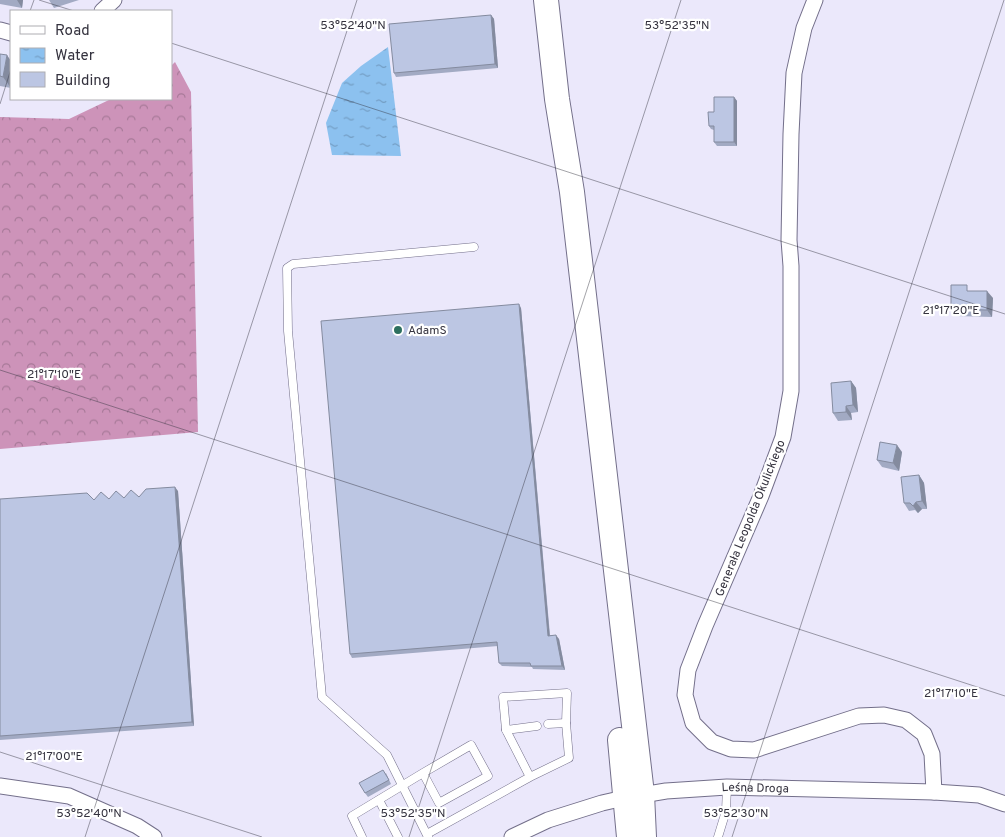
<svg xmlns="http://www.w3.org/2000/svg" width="1005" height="837" font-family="Overpass,sans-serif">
<defs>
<pattern id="forest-crowns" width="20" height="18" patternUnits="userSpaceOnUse" patternTransform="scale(1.25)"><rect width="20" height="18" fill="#cd93b9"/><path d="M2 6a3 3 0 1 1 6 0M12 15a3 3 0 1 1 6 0" fill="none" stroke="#a77998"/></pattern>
<pattern id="water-ripples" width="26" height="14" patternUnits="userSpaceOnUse" patternTransform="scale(1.25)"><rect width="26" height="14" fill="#8cc1ef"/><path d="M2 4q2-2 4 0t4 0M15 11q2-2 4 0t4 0" fill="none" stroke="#739dc3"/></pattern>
</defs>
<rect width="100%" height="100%" fill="#ebe8fb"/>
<polygon fill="url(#forest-crowns)" points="175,62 191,92 198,432 0,449 0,117 69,119 111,99 171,99 171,66"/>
<polygon fill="url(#water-ripples)" points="388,47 401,156 332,155 326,123 342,83 361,66"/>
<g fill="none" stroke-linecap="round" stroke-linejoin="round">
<g stroke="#736f8a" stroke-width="9">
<g id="lane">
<polyline points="548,724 566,723"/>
<polyline points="506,730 537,726"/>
<polyline points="379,800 398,837"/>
<polyline points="427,834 530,777 569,758 566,723 567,693 503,697 506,730 530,777"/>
<polyline points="362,837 352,816 423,773 471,745 488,776 439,803 423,773"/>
<polyline points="428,837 387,755 322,697 288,331 287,268 293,264 474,247"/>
<polyline points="718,837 726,811 727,787"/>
</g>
</g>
<g stroke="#736f8a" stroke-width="17">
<g id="street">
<polyline points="815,0 804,28 794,73 791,134 789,240 791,266 791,391 783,437 761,496 705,626 688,670 685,695 693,723 712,742 731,749 754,750 859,716 884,715 906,720 924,734 932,754 934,792"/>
<polyline points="102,11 114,0"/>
<polyline points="0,30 11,33"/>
<polyline points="0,786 69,796 137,826 154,837"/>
<path id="s1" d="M512,837L548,820L602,803L624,798L666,791L727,787L934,792L979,795L1005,804"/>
</g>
</g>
<g stroke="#736f8a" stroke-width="26">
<g id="primary">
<polyline points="546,0 557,99 572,192 642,794 644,837"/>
<polyline points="620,740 629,837"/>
</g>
</g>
<use href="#lane" stroke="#fff" stroke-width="8"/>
<use href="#street" stroke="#fff" stroke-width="15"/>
<use href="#primary" stroke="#fff" stroke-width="24"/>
</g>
<g fill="#a2aac3">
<polygon points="0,0 23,0 22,8 0,4"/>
<polygon points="49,0 79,0 54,8"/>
<polygon points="491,15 494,19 498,68 396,77 394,73"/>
<polygon points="0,54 11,88 0,86"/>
<polygon points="734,97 737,101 737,146 717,146 714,142 714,130 711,129 709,126 714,112"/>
<polygon points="971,291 993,298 992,317 956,316 951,309"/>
<polygon points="521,308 550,635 559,639 565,670 533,669 532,667 502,666 499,663 498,646 352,658 350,654"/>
<polygon points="851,381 856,388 858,412 851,413 852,420 838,421 833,413"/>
<polygon points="902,452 899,471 882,467 877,460"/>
<polygon points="919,475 924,483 927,509 922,509 918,513 915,510 909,511 904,503"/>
<polygon points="178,491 194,726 0,740 0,499 94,500 139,497"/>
<polygon points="386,773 391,784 368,797 365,793"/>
</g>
<g fill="#848b9f">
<polygon points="17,0 23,0 22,8"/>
<polygon points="491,15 494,19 498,68 495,64"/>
<polygon points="7,55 11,61 11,88 3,77"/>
<polygon points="734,97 737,101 737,146 734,142"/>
<polygon points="987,291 993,298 992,317 987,310"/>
<polygon points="519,304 521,308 550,639 548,636"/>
<polygon points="851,381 856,388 858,412 853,405"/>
<polygon points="846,406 851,413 852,420 846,412"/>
<polygon points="897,445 902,452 899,471 893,463"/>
<polygon points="919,475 924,483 927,509 922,501"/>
<polygon points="175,487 178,491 194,726 192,722"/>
<polygon points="916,502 922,509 918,513 913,506"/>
<polygon points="556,635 559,639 565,670 562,666"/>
</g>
<g fill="#bcc6e3" stroke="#848b9f">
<polygon points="491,15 495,64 394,73 389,24"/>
<polygon points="0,54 7,55 3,77 0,76"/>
<polygon points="714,97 734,97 734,142 714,142 714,126 709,126 708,112 714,112"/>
<polygon points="951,285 967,285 967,291 987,291 987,310 951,309"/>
<polygon points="519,304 548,636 556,635 562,666 531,666 530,663 499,663 497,642 350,654 321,321"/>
<polygon points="851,381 853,405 846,406 846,412 833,413 831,383"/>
<polygon points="880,442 897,445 893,463 877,460"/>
<polygon points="919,475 922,501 916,502 913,506 910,503 904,503 901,477"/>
<polygon points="175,487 192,722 0,736 0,499 87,493 94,500 101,492 109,499 116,491 124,498 131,490 139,497 146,489"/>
<polygon points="383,770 389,780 365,793 359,783"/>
</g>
<path fill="none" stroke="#34323e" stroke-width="1" stroke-opacity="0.45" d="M39,0L74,11M30,11L34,0M171,43L1005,314M0,104L11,69M0,370L1005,696M0,752L262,837M85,837L357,0M409,837L681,0M732,837L1004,0"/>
<circle fill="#2d6f5f" stroke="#fff" stroke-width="2" cx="398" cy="330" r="5"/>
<g text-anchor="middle" stroke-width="4.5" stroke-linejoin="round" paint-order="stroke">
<g font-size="12" fill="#34323e" stroke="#fff" text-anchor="start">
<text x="408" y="334">AdamS</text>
</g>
<g font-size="12" fill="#34323e" stroke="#fff">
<text transform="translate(750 518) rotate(-68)" y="4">Generała Leopolda Okulickiego</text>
<text dy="4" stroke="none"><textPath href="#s1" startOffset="251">Leśna Droga</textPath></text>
</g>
</g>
<g font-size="12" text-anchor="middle" fill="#34323e" stroke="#fff" stroke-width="4.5" stroke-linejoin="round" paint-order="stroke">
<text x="353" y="29">53°52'40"N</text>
<text x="677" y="29">53°52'35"N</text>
<text x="951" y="314">21°17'20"E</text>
<text x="54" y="378">21°17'10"E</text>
<text x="951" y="697">21°17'10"E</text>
<text x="54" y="760">21°17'00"E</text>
<text x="89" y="817">53°52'40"N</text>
<text x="413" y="817">53°52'35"N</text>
<text x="736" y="817">53°52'30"N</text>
</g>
<rect x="10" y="10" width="162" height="90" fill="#ffffff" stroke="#aeadb2"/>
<rect x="20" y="26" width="25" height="8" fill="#ffffff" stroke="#aeadb2"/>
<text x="55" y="35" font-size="15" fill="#34323e">Road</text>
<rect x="20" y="48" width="25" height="15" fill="url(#water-ripples)" stroke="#aeadb2"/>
<text x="55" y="60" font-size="15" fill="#34323e">Water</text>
<rect x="20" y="72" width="25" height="15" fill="#bcc6e3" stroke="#aeadb2"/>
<text x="55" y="85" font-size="15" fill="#34323e">Building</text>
</svg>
